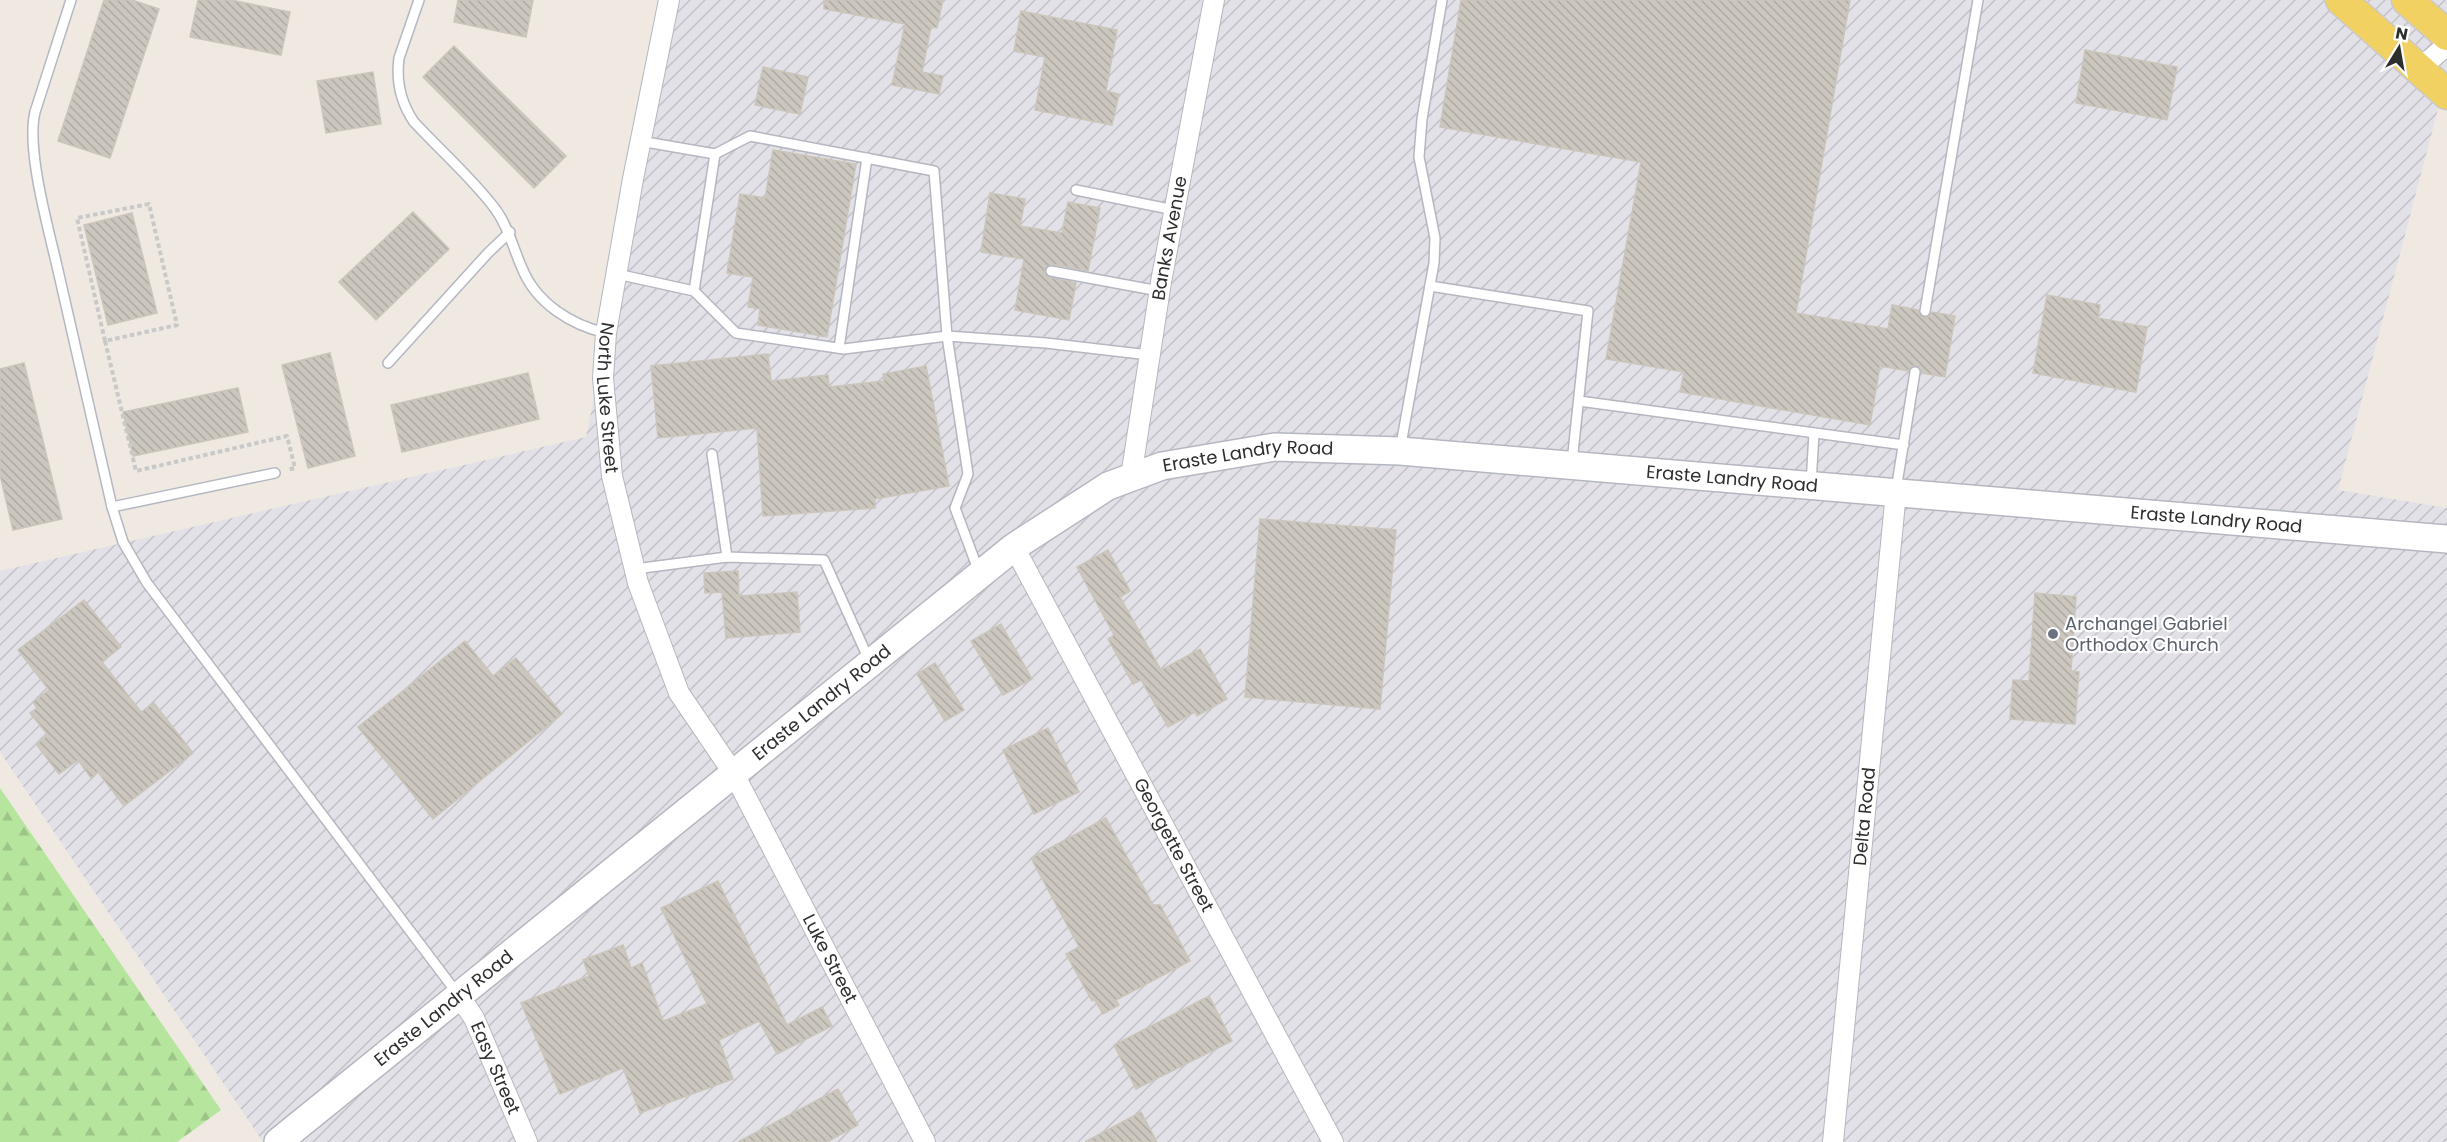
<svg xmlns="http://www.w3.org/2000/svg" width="2447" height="1142" font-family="Poppins,sans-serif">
<defs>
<pattern id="industrial-furrows" width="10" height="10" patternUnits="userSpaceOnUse" patternTransform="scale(1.5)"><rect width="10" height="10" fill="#e3e1e8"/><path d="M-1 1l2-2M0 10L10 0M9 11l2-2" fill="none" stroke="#c3c1c7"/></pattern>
<pattern id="forest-firs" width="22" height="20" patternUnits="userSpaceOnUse" patternTransform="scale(1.5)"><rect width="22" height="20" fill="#b6e59e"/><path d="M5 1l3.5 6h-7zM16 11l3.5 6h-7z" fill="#9dc588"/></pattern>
<pattern id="building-back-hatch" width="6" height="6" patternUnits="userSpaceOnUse" patternTransform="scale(1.5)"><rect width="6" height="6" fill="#cbc7bf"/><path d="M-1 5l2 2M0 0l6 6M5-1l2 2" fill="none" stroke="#afaba4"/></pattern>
</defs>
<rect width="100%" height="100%" fill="#efe9e1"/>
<polygon fill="url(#industrial-furrows)" points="674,0 2447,0 2447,75 2338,490 2447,508 2447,1142 263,1142 0,752 0,571 586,437"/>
<polygon fill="url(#forest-firs)" points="0,788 221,1110 177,1142 0,1142"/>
<g fill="url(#building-back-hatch)" stroke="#cbc5ba" stroke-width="1.5">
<polygon points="104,0 132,0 159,9 110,158 58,141"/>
<polygon points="198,0 231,0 290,12 281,55 190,37"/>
<polygon points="458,0 533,0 526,37 454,22"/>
<polygon points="824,0 943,0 937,28 931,27 922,72 943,76 939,94 892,85 905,24 824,9"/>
<polygon points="1461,0 1850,0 1796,313 1888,329 1892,305 1918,310 1919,314 1923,317 1928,317 1932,312 1955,316 1945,377 1922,373 1921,369 1917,366 1912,366 1908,371 1880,366 1870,425 1680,392 1684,372 1606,359 1641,162 1440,127"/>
<polygon points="1021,11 1117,30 1106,91 1119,94 1112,125 1035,110 1045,57 1014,51"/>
<polygon points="454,46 566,156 534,188 423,77"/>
<polygon points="2085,50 2177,67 2167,120 2076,103"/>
<polygon points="763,67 808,77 800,114 755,105"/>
<polygon points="373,72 381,124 326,133 317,81"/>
<polygon points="773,150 856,164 827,337 758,325 760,309 748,307 753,277 727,273 740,194 765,198"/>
<polygon points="990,193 1025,199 1020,226 1062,233 1068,202 1100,208 1088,271 1052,264 1045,269 1045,274 1049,277 1076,283 1069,320 1015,310 1024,259 981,252"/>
<polygon points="413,212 449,249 376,320 339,282"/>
<polygon points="132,213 157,313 108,325 84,225"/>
<polygon points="2047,295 2100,305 2098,318 2147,327 2136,392 2033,373"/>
<polygon points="330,353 355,456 308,468 282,365"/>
<polygon points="768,354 771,381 828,375 829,387 884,381 883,374 926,366 949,486 875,499 875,508 763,516 757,428 658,438 651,366"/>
<polygon points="24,363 62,519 13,530 0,475 0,369"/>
<polygon points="528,373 539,419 402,452 391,405"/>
<polygon points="238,388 248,432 133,456 123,412"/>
<polygon points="1260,519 1396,530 1380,709 1245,697"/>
<polygon points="1108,550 1130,591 1120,597 1161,670 1200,649 1227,699 1197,716 1195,712 1168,727 1141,680 1133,684 1108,639 1114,635 1077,567"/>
<polygon points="738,571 739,596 797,592 800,632 726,638 722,592 705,593 704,573"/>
<polygon points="2035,593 2076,597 2071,671 2079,672 2075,724 2010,719 2013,680 2029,681"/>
<polygon points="84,600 121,647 102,662 141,712 154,703 193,753 124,806 98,772 91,778 78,760 59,774 36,744 48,735 30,713 37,708 33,702 49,690 18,650"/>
<polygon points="1001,624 1032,679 1003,695 971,641"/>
<polygon points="465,641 493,676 516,658 562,714 433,819 358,727"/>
<polygon points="935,663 964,710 945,721 917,674"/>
<polygon points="1048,728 1079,792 1034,814 1003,750"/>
<polygon points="1106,818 1153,905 1160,905 1190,961 1116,1000 1119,1005 1103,1014 1094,999 1092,1001 1066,954 1079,947 1031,858"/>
<polygon points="718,881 787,1025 822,1007 832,1026 777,1054 759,1021 719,1040 733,1079 640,1113 623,1068 560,1094 521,1003 589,976 583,960 623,945 631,968 642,963 663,1021 707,1004 661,908"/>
<polygon points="1209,996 1232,1041 1136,1089 1114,1045"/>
<polygon points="838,1089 858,1125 827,1142 738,1142"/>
<polygon points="1141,1112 1157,1142 1085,1142"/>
</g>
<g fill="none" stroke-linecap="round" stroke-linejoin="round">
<g stroke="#b4b7c1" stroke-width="12">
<g id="lane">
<path d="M71,0L35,112C26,149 48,227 57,266C75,346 94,426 112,507L123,542L147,583L457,993"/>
<path d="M419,0L399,58C396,81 401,103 414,122C439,149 475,181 496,210C509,228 513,248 522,268C536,303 571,325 606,333"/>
<polyline points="640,141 715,154 750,136 934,171 947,336 844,349 736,333 694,291"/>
<polyline points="1076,190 1174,210"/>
<polyline points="1051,271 1159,291"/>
<polyline points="617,274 694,291 715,154"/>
<polyline points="1430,286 1588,311 1572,462"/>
<polyline points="1925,311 1978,0"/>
<polyline points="839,348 867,158"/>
<polyline points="388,363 488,253 510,232"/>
<polyline points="1579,401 1904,445"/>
<polyline points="1400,450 1434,263 1435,238 1419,157 1422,119 1442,0"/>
<polyline points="712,454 727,557"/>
<polyline points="1811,484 1814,433"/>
<polyline points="1896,490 1915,372"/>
<polyline points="112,507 275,473"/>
<polyline points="635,569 727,557 824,560 869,660"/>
<polyline points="979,572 955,508 968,474 947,336 1046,343 1149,355"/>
</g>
</g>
<g stroke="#b4b7c1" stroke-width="22">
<g id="street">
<path id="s1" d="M669,0L633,179L606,333L603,378L612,476L638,583L679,693L734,774L925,1142"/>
<polyline points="2419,69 2447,45"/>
<path id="s2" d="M1131,477L1161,282L1214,0"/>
<path id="s3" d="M1014,547L1333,1142"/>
<path id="s4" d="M459,996L474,1018L527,1142"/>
<path id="s5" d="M1833,1142L1896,492"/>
</g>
</g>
<g stroke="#b4b7c1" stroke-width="30">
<g id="secondary">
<path id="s6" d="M278,1142L1014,547L1108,486L1162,466L1275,447L1400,451L2447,539"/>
</g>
</g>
<g stroke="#c9c9c9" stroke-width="33">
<g id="primary">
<polyline points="2341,0 2447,94"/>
<polyline points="2407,0 2447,35"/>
</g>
</g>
<polyline stroke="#c9c9c9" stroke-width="4" stroke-dasharray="4.5 3" stroke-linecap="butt" points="105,341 77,218 149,204 177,325 105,341 136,471 287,436 295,468 287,470"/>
<use href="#lane" stroke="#fff" stroke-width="9"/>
<use href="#street" stroke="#fff" stroke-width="20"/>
<use href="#secondary" stroke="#fff" stroke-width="27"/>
<use href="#primary" stroke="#f2d163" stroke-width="30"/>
</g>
<circle fill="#6b7280" stroke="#fff" stroke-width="2" cx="2053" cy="634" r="6"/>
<g text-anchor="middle" stroke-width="4.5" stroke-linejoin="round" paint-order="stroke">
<g font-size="18" fill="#2e2e2e" stroke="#fff">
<text dy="6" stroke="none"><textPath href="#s2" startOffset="242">Banks Avenue</textPath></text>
<text dy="6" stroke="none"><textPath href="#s1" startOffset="404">North Luke Street</textPath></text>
<text dy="6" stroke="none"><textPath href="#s6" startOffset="1203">Eraste Landry Road</textPath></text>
<text dy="6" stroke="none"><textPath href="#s6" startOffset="1689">Eraste Landry Road</textPath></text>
<text dy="6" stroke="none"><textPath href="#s6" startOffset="2175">Eraste Landry Road</textPath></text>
<text dy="6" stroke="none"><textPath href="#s6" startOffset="699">Eraste Landry Road</textPath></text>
<text dy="6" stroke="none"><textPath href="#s5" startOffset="327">Delta Road</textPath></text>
<text dy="6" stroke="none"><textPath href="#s3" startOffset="338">Georgette Street</textPath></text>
<text dy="6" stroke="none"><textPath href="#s1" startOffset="1016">Luke Street</textPath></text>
<text dy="6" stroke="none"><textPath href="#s6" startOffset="213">Eraste Landry Road</textPath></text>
<text dy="6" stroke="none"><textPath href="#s4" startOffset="81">Easy Street</textPath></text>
</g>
<g font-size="18" fill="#5b616d" stroke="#fff" text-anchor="start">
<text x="2065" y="630">Archangel Gabriel<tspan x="2065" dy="21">Orthodox Church</tspan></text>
</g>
</g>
<g transform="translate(2399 48) rotate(11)" stroke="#ffffff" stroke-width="4.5" paint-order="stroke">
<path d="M0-4.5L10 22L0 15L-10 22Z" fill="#2e2e2e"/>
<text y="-9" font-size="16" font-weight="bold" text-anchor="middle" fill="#2e2e2e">N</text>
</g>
</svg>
